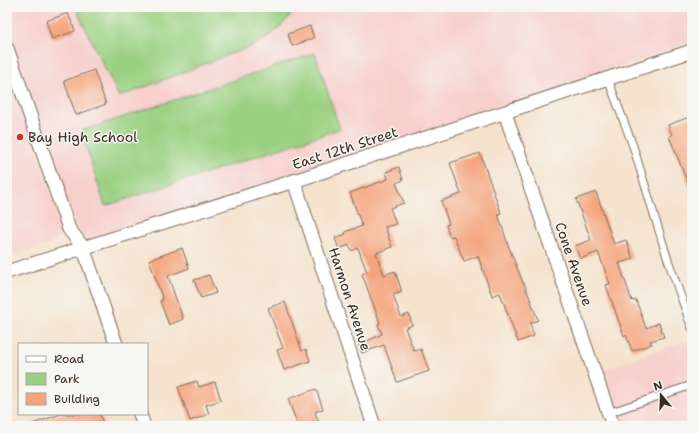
<svg xmlns="http://www.w3.org/2000/svg" width="699" height="433" font-family="'Shantell Sans',sans-serif">
<rect width="100%" height="100%" fill="#f6f6f2"/>
<filter id="ink" filterUnits="userSpaceOnUse"><feTurbulence type="fractalNoise" baseFrequency=".025" numOctaves="2"/><feDisplacementMap in="SourceGraphic" scale="8" xChannelSelector="R" yChannelSelector="G"/><feConvolveMatrix kernelMatrix="1 2 1 2 8 2 1 2 1" color-interpolation-filters="sRGB"/></filter>
<filter id="wash" filterUnits="userSpaceOnUse"><feTurbulence type="fractalNoise" baseFrequency=".012" numOctaves="4" result="noise"/><feDisplacementMap in="SourceGraphic" scale="16" xChannelSelector="R" yChannelSelector="G"/><feGaussianBlur stdDeviation="0.9" result="paint"/><feColorMatrix in="noise" values="0 0 0 0 0 0 0 0 0 0 0 0 0 0 0 0 0 1.4 0 .05"/><feComposite in="paint" operator="in"/></filter>
<g filter="url(#wash)">
<rect width="100%" height="100%" fill="#f5e2cc"/>
<g fill="#f7d0cd">
<polygon points="7,7 692,7 692,42 453,125 90,238 83,236 79,232 71,216 7,33"/>
<polygon points="7,62 60,220 61,226 59,236 54,242 7,258"/>
<polygon points="692,339 692,426 623,426 603,370"/>
</g>
<g fill="#9bd183" stroke="#6b7e50">
<path d="M75,7H295C285,26 271,36 252,46L119,97Z"/>
<polygon points="315,53 340,129 105,206 81,131"/>
</g>
<g id="blocks">
<g fill="#f5a47d">
<polygon points="68,13 75,31 52,39 46,21"/>
<polygon points="310,26 314,38 292,46 288,34"/>
<polygon points="94,70 106,104 76,115 64,81"/>
<polygon points="692,116 692,190 691,191 669,136 672,135 668,125"/>
<polygon points="480,153 501,213 498,214 508,245 523,283 524,283 538,320 530,323 534,336 518,342 500,293 492,296 478,256 464,261 454,236 450,237 446,225 449,224 441,201 461,194 450,163"/>
<polygon points="399,167 403,180 396,183 404,203 390,208 396,224 385,227 392,247 376,253 384,275 395,271 402,292 393,295 401,317 409,314 412,325 405,328 414,351 421,349 429,371 397,382 384,345 362,353 359,345 382,334 378,324 380,323 362,274 367,272 358,248 352,251 349,245 339,249 335,238 346,234 345,232 362,226 350,193 388,179 386,172"/>
<polygon points="596,192 614,244 626,240 633,259 619,263 632,301 636,300 646,328 659,323 664,337 650,341 652,344 632,351 626,335 624,336 606,285 610,284 598,252 580,259 575,246 591,240 576,199"/>
<polygon points="182,248 189,268 168,276 183,319 169,325 160,301 163,300 149,260"/>
<polygon points="209,275 216,293 201,298 194,280"/>
<polygon points="285,302 302,351 306,349 310,361 284,370 277,350 283,348 268,308"/>
<polygon points="197,381 199,387 215,382 221,400 206,405 209,414 190,421 178,387"/>
<polygon points="316,389 323,409 315,412 320,426 298,426 288,399"/>
<polygon points="61,414 100,414 104,426 32,426 32,424"/>
</g>
</g>
</g>
<g filter="url(#ink)">
<use href="#blocks" fill-opacity="0" stroke="#7c6a5b" stroke-width="1"/>
<g fill="none" stroke-linecap="round" stroke-linejoin="round">
<g stroke="#7c6a5b" stroke-width="9">
<g id="lane">
<polyline points="608,79 633,146 668,260 692,328"/>
<polyline points="608,413 692,385"/>
</g>
</g>
<g stroke="#7c6a5b" stroke-width="15">
<g id="street">
<polyline points="7,48 69,229 83,247 116,344"/>
<polyline points="505,113 613,426"/>
<polyline points="294,181 374,426"/>
<polyline points="7,272 294,181 692,51"/>
<polyline points="140,414 144,426"/>
</g>
</g>
<use href="#lane" stroke="#fff" stroke-width="7"/>
<use href="#street" stroke="#fff" stroke-width="13"/>
</g>
</g>
<circle fill="#c8321e" stroke="#f6f6f2" stroke-width="1.5" cx="20" cy="137" r="4"/>
<g text-anchor="middle" stroke-width="3" stroke-linejoin="round" paint-order="stroke">
<g font-size="14" fill="#3b2a1e" stroke="#f6f6f2" text-anchor="start">
<text x="28" y="142">Bay High School</text>
</g>
<g font-size="14" fill="#3b2a1e" stroke="#f6f6f2">
<text transform="translate(345 148) rotate(-18)" y="5">East 12th Street</text>
<text transform="translate(574 264) rotate(71)" y="5">Cone Avenue</text>
<text transform="translate(350 299) rotate(72)" y="5">Harmon Avenue</text>
</g>
</g>
<rect width="699" height="433" fill="none" stroke="#f6f6f2" stroke-width="24"/>
<rect x="18" y="343" width="130" height="72" fill="#f6f6f2" stroke="#aba49d"/>
<rect x="26" y="356" width="20" height="6" fill="#ffffff" stroke="#aba49d"/>
<text x="54" y="363" font-size="12" fill="#3b2a1e">Road</text>
<rect x="26" y="373" width="20" height="12" fill="#9bd183" stroke="#aba49d"/>
<text x="54" y="383" font-size="12" fill="#3b2a1e">Park</text>
<rect x="26" y="393" width="20" height="12" fill="#f5a47d" stroke="#aba49d"/>
<text x="54" y="403" font-size="12" fill="#3b2a1e">Building</text>
<g transform="translate(661 395) rotate(341)" stroke="#f6f6f2" stroke-width="3" paint-order="stroke">
<path d="M0-3L7 15L0 10L-7 15Z" fill="#3b2a1e"/>
<text y="-6" font-size="11" font-weight="bold" text-anchor="middle" fill="#3b2a1e">N</text>
</g>
</svg>
